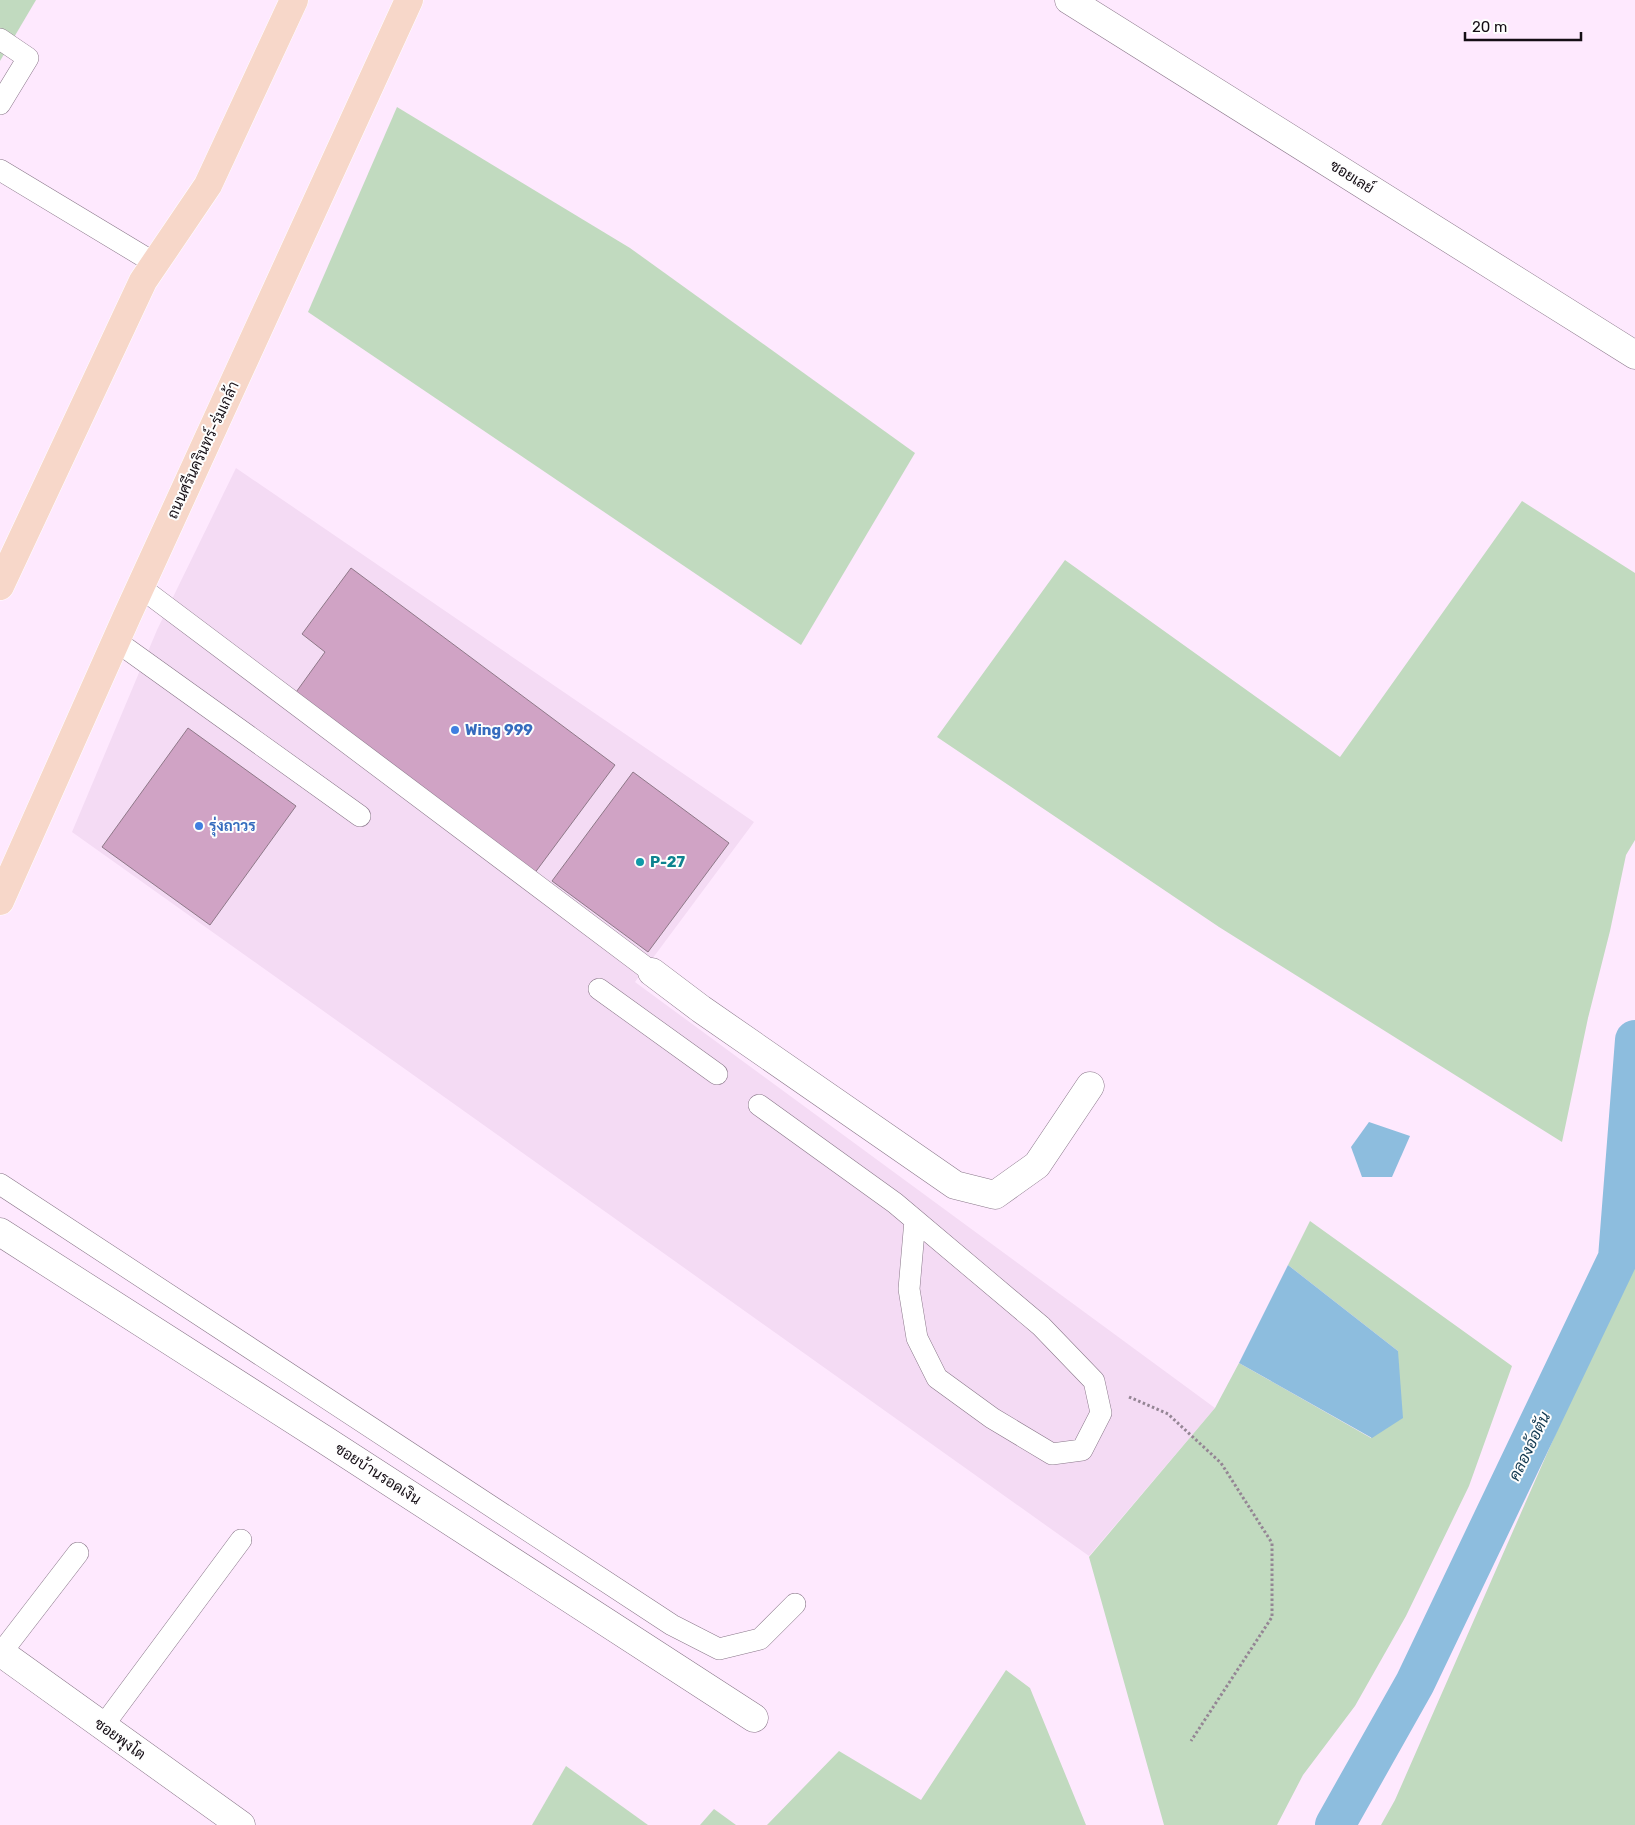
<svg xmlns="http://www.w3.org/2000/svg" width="1635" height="1825" font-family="Rubik,Sarabun,sans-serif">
<rect width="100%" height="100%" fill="#fee9fe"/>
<polygon fill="#f4dbf4" points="236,468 754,822 635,982 1215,1408 1089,1556 72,832 157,630"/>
<g fill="#c1dabf">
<polygon points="0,0 36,0 0,61"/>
<polygon points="397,107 630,248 915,453 801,645 308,312"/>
<polygon points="1522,501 1635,573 1635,840 1626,855 1610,931 1588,1018 1562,1142 1219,927 937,737 1065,560 1340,757"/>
<polygon points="1310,1221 1512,1366 1469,1486 1406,1616 1355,1706 1303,1775 1277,1825 1164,1825 1089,1557 1215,1408 1239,1363 1371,1438 1398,1351 1288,1265"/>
<polygon points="1635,1253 1635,1825 1381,1825 1395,1800"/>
<polygon points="1006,1670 1030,1688 1086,1825 767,1825 839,1751 921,1800"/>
<polygon points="566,1766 648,1825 532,1825"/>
<polygon points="714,1809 736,1825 700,1825"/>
</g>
<g fill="#8dbdde">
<polygon points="1369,1122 1410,1136 1392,1177 1362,1177 1351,1147"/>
<polygon points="1288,1265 1398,1351 1403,1418 1372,1438 1239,1363"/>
</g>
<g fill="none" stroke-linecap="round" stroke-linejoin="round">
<polyline stroke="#8dbdde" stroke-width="40" points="1335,1825 1415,1683 1618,1258 1635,1040"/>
</g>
<g fill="#d0a3c5" stroke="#8e7888">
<polygon points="351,568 615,765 534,874 294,695 325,652 302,634"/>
<polygon points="188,728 296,806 210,925 102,847"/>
<polygon points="633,772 729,843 648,952 552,881"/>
</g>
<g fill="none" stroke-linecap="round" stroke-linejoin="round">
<g stroke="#897789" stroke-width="22">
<g id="service">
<polyline points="0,39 28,58 0,104"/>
<polyline points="0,170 156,264"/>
<polyline points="140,587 652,972"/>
<polyline points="116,641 360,816"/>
<polyline points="599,989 717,1074"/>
<polyline points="759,1105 895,1203 1041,1326 1094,1381 1101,1413 1082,1450 1052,1454 992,1418 937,1378 917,1338 909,1289 915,1220"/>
<polyline points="0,1184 672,1625 719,1649 760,1639 795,1604"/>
<polyline points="1,1653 78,1553"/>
<polyline points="103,1726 241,1540"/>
</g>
</g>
<g stroke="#897789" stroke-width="29">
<g id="minor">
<polyline points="1069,0 1635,355"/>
<polyline points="652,972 701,1009 955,1185 995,1195 1037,1165 1090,1086"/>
<polyline points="0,1232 325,1440 754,1718"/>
<polyline points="0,1652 241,1825"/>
</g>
</g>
<g stroke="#fff" stroke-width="29">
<g id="primary">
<polyline points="0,586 143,281 208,185 294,0"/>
<polyline points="0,901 127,616 409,0"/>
</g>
</g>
<polyline stroke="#948594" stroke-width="3" stroke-dasharray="2.5 2.5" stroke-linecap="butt" points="1129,1397 1168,1414 1221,1463 1272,1543 1272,1617 1191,1741"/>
<use href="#service" stroke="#fff" stroke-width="21"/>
<use href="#minor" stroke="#fff" stroke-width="28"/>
<use href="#primary" stroke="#f7d7c9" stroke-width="28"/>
</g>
<g fill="#3f7fe0" stroke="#fefefe" stroke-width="2">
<circle cx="455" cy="730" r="5"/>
<circle cx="199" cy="826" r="5"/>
</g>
<circle fill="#0f9aa8" stroke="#fefefe" stroke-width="2" cx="640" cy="862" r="5"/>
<g text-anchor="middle" stroke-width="4" stroke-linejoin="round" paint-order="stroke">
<g font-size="15" fill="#150e15" stroke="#fefefe">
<text transform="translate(1352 177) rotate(32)" y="5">ซอยเลย์</text>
<text transform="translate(203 450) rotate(-65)" y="5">ถนนศรีนครินทร์-ร่มเกล้า</text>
<text transform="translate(378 1474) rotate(33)" y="5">ซอยบ้านรอดเงิน</text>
<text transform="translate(120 1739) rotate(36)" y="5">ซอยพุงโต</text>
</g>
<g font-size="15" font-weight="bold" fill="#366cbe" stroke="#fefefe" text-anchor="start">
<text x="465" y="735">Wing 999</text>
<text x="209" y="831">รุ่งถาวร</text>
</g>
<g font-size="15" font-weight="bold" fill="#0d838f" stroke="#fefefe" text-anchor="start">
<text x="650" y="867">P-27</text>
</g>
<g font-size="16" font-style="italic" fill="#11384f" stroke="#fefefe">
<text transform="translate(1529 1446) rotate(-64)" y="6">คลองอ้อตัน</text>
</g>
</g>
<path d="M1465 32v8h116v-8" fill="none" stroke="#150e15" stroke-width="2.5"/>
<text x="1472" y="32" font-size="15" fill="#150e15" stroke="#fefefe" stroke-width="4" paint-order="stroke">20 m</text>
</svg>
